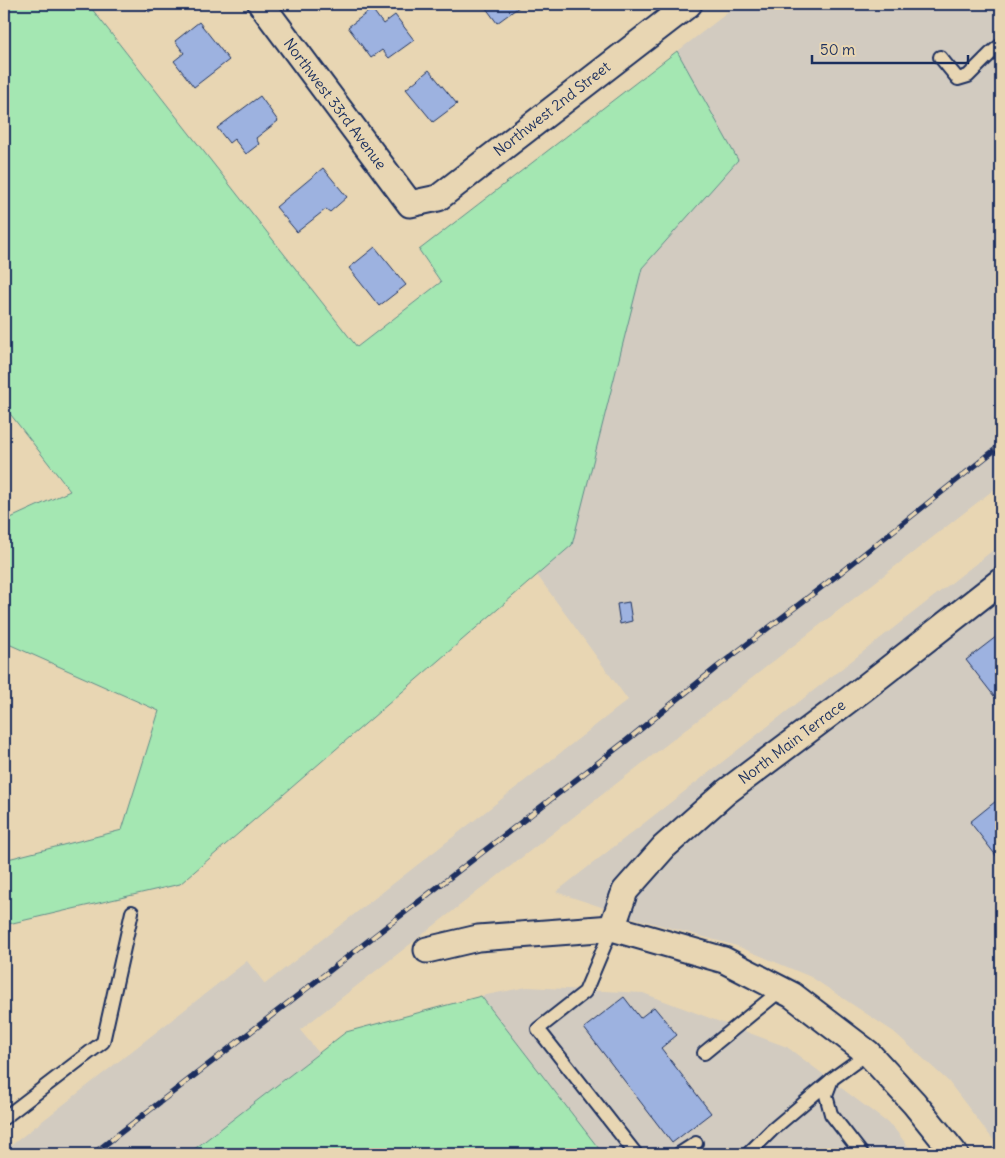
<svg xmlns="http://www.w3.org/2000/svg" width="1005" height="1158" font-family="Delius,sans-serif">
<rect width="100%" height="100%" fill="#e8d6b3"/>
<filter id="ink" filterUnits="userSpaceOnUse"><feTurbulence type="fractalNoise" baseFrequency=".02" numOctaves="2"/><feDisplacementMap in="SourceGraphic" scale="10" xChannelSelector="R" yChannelSelector="G"/><feConvolveMatrix kernelMatrix="1 2 1 2 8 2 1 2 1" color-interpolation-filters="sRGB"/></filter>
<g filter="url(#ink)">
<g fill="#d2cbc0">
<polygon points="739,4 1001,4 1001,484 300,1030 319,1053 188,1154 4,1154 4,1151 247,961 265,984 628,700 537,575 357,347 441,282 419,250"/>
<polygon points="1001,544 1001,1150 948,1081 894,1032 811,977 737,946 641,920 556,892"/>
<polygon points="527,987 643,993 787,1047 893,1127 914,1154 603,1154 481,996"/>
</g>
<g fill="#a4e7b2" stroke="#608b88">
<polygon points="4,4 88,4 357,347 441,282 419,250 677,51 738,160 642,268 572,545 180,884 4,925 4,860 122,830 159,711 4,642 4,521 70,491 4,406"/>
<polygon points="481,996 603,1154 188,1154 346,1032"/>
</g>
<g fill="#9db2e0" stroke="#1b2f5e">
<polygon points="142,4 160,4 149,12"/>
<polygon points="483,4 523,4 497,23"/>
<polygon points="372,9 383,24 395,15 414,40 389,58 382,50 371,58 348,27"/>
<polygon points="199,22 229,60 194,87 174,61 184,53 175,41"/>
<polygon points="429,70 457,104 433,122 406,89"/>
<polygon points="260,96 278,121 256,138 259,144 246,154 234,139 229,143 217,128"/>
<polygon points="323,168 347,197 330,212 326,209 297,232 276,207"/>
<polygon points="375,247 406,285 379,306 349,268"/>
<polygon points="629,602 632,621 620,624 617,604"/>
<polygon points="1001,633 1001,705 966,660"/>
<polygon points="1001,797 1001,862 970,822"/>
<polygon points="624,997 640,1018 654,1007 677,1035 661,1048 711,1113 672,1143 584,1028"/>
<polygon points="806,1147 812,1154 796,1154"/>
</g>
<g fill="none" stroke-linecap="round" stroke-linejoin="round">
<g stroke="#1b2f5e" stroke-width="16">
<g id="lane">
<polyline points="940,57 958,79 968,76 990,54 1001,45"/>
<polyline points="612,928 585,992 538,1029 636,1154"/>
<polyline points="704,1053 781,990"/>
<polyline points="4,1118 103,1042 132,912"/>
<polyline points="679,1154 696,1143"/>
<polyline points="748,1154 772,1130 830,1081"/>
<polyline points="862,1154 831,1114 826,1095 832,1079 868,1053"/>
</g>
</g>
<g stroke="#1b2f5e" stroke-width="29">
<g id="street">
<polyline points="261,4 410,204 438,198 689,4"/>
<polyline points="612,928 625,891 664,847 726,792 863,689 1001,581"/>
<polyline points="427,950 478,938 612,928 724,960 792,995 868,1053 914,1103 955,1154"/>
</g>
</g>
<use href="#lane" stroke="#e8d6b3" stroke-width="12"/>
<use href="#street" stroke="#e8d6b3" stroke-width="25"/>
<g stroke="#1b2f5e" stroke-width="5.5">
<polyline id="rail" points="93,1154 626,741 716,668 840,573 1001,445"/>
</g>
<use href="#rail" stroke="#e8d6b3" stroke-width="4" stroke-dasharray="11" stroke-linecap="butt"/>
</g>
</g>
<g text-anchor="middle" stroke-width="5" stroke-linejoin="round" paint-order="stroke">
<g font-size="15" fill="#1b2f5e" stroke="#e8d6b3">
<text transform="translate(335 104) rotate(53)" y="5">Northwest 33rd Avenue</text>
<text transform="translate(552 109) rotate(-38)" y="5">Northwest 2nd Street</text>
<text transform="translate(792 742) rotate(-37)" y="5">North Main Terrace</text>
</g>
</g>
<rect width="1005" height="1158" fill="none" stroke="#e8d6b3" stroke-width="20"/>
<rect x="10" y="10" width="985" height="1138" fill="none" stroke="#1b2f5e" stroke-width="2" filter="url(#ink)"/>
<path d="M812 55v8h156v-8" fill="none" stroke="#1b2f5e" stroke-width="2.5"/>
<text x="820" y="55" font-size="15" fill="#1b2f5e" stroke="#e8d6b3" stroke-width="4" paint-order="stroke">50 m</text>
</svg>
